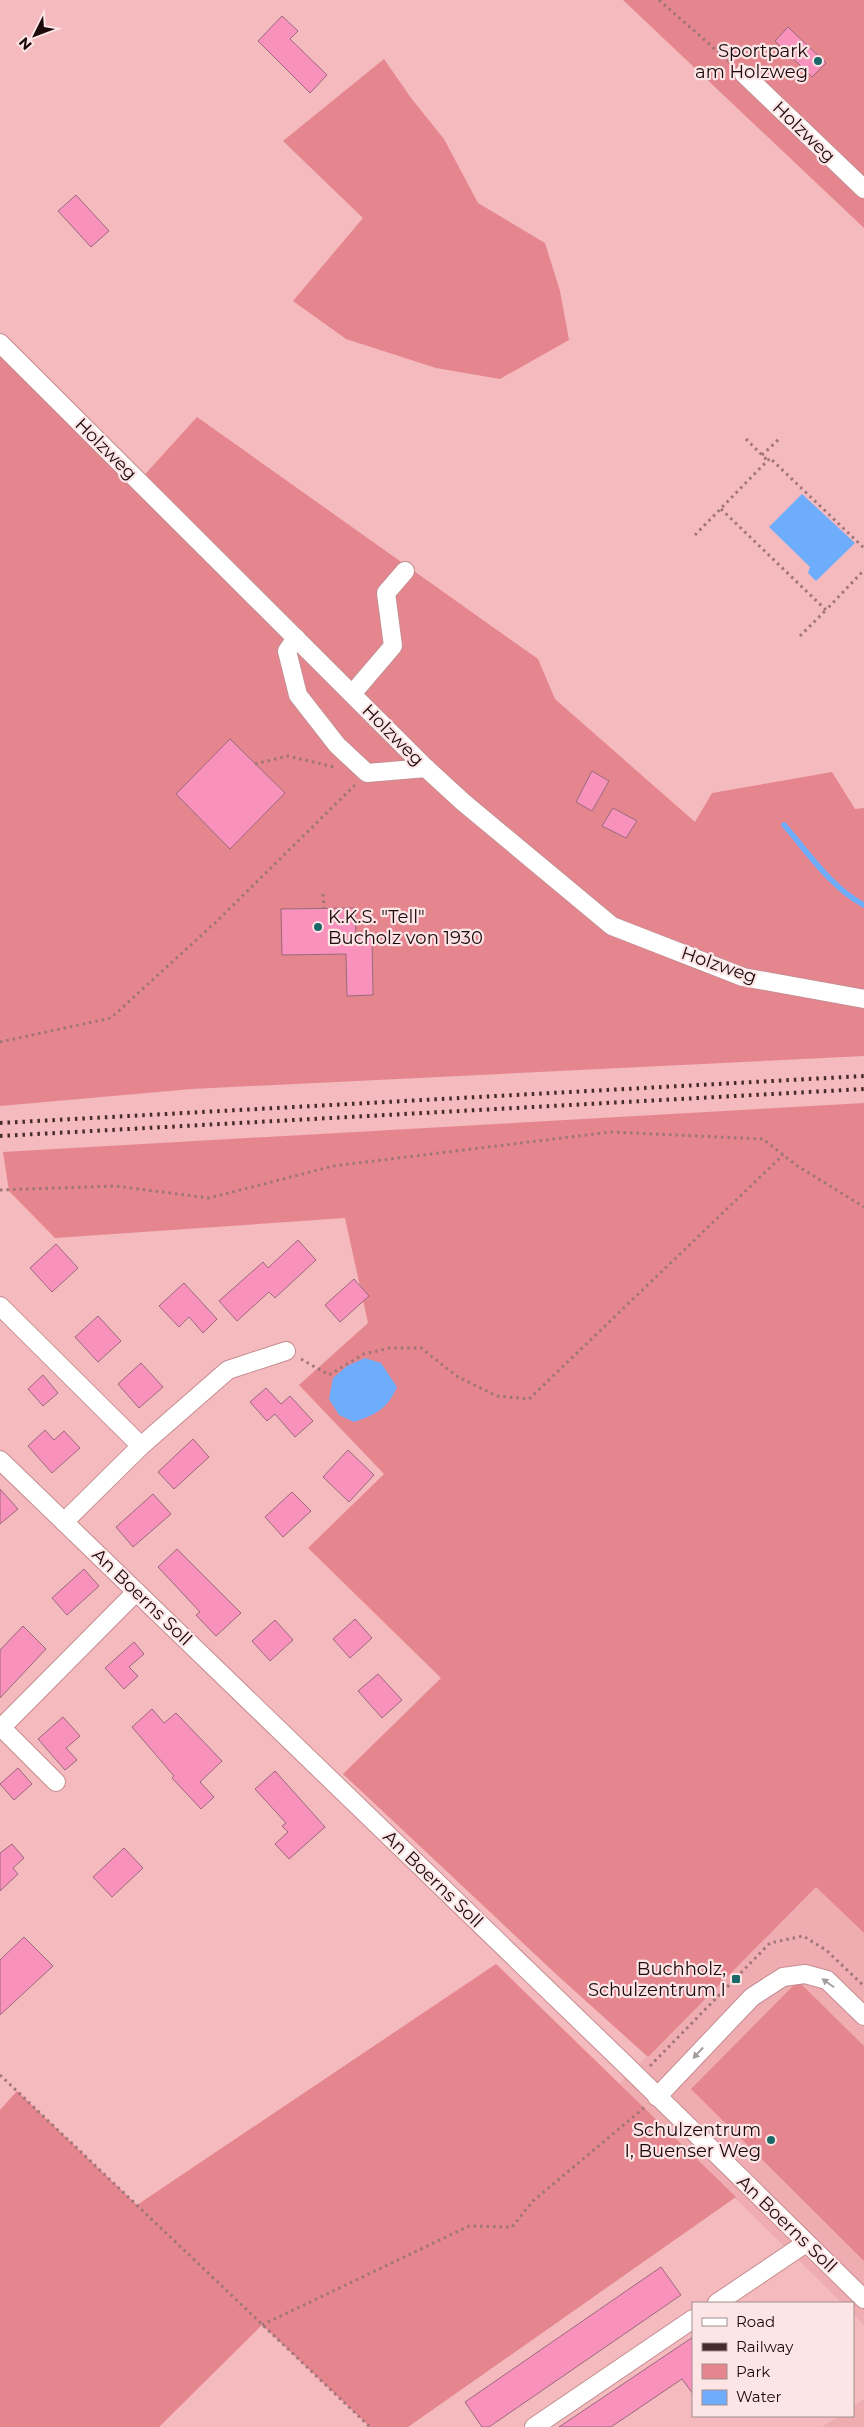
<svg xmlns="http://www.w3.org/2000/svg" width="864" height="2427" font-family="Montserrat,sans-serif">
<rect width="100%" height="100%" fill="#f4babd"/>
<g fill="#efadb2">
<polygon points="816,1887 864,1933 864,2325 853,2314 853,2303 842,2303 619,2084"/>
<polygon points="864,2399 864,2427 822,2427 839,2416 853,2416 853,2407"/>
</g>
<g fill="#e5868f">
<polygon points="623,0 864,0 864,228"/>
<polygon points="384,59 411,98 444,139 478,203 545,243 560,291 569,340 500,379 436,368 346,339 293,301 363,218 283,141"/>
<polygon points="0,343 139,481 197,417 538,659 555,699 695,822 712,793 832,772 855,809 864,808 864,1056 192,1089 0,1106"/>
<polygon points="864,1103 864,1933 816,1887 648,2057 557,1975 343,1774 441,1678 308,1548 384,1474 299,1385 368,1323 345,1218 55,1238 9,1191 3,1152"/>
<polygon points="496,1964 736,2197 408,2427 370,2427 262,2325 159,2427 0,2427 0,2110 17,2091 137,2205"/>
<polygon points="798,1981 864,2046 864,2261 691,2089"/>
</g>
<g fill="#6eadfc">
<polygon points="802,494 855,543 816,581 808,573 810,567 769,527"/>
<path d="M365,1358L381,1363L397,1387C387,1409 377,1414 354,1422L339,1415L329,1399L333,1378L347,1366Z"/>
</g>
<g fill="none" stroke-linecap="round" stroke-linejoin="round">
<path stroke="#6eadfc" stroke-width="5.5" d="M784,825C808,852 831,888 864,905"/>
</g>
<g fill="#f892bc" stroke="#9a697c">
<polygon points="282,16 298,31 290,39 327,75 310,93 258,41"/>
<polygon points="788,27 826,63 812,77 775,41"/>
<polygon points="76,195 109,231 91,247 58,211"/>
<polygon points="230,739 285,793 230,849 176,794"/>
<polygon points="592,771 609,781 592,811 576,802"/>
<polygon points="613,808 637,821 626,838 602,826"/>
<polygon points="355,908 356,936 372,936 373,995 347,996 346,954 282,955 281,909"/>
<polygon points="298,1240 316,1260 275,1298 269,1292 237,1321 219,1301 263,1262 268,1268"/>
<polygon points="56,1244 78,1268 52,1292 30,1268"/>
<polygon points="354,1279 369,1296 340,1322 325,1305"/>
<polygon points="184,1283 217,1319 203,1333 189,1317 179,1327 159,1306"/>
<polygon points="98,1316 121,1341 98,1362 75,1337"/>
<polygon points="141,1363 163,1387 139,1408 118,1384"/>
<polygon points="43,1375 58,1393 43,1406 28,1389"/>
<polygon points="266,1388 281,1404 290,1396 313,1421 295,1437 275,1414 267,1421 250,1402"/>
<polygon points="45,1430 54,1440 64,1431 80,1448 52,1473 28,1446"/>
<polygon points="193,1439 209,1457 174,1489 158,1472"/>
<polygon points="348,1450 374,1475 349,1502 323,1477"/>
<polygon points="0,1489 18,1509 0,1524"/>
<polygon points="292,1492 311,1511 283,1537 265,1517"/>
<polygon points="153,1494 171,1514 133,1547 116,1527"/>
<polygon points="177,1549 241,1613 216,1636 196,1615 200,1612 158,1567"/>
<polygon points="84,1569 99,1586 67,1615 52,1598"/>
<polygon points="355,1619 372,1638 350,1658 333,1639"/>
<polygon points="275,1620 293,1640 270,1661 252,1641"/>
<polygon points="23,1626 46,1649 0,1698 0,1650"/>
<polygon points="134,1642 144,1654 129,1667 138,1676 124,1689 105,1668"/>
<polygon points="378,1674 402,1700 382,1718 358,1691"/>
<polygon points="152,1709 164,1723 176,1713 222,1761 200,1782 214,1797 201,1809 172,1778 174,1776 132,1727"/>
<polygon points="63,1717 80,1736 66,1748 77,1760 65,1770 38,1739"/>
<polygon points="18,1768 32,1784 14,1800 0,1784"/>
<polygon points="275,1771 325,1827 289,1859 275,1844 288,1832 282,1826 286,1823 255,1789"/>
<polygon points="12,1844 24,1858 13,1868 18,1874 0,1891 0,1853"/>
<polygon points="124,1848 143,1868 112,1897 93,1877"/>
<polygon points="24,1937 53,1966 0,2015 0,1960"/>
<polygon points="661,2267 681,2295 489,2427 482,2427 465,2402"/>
<polygon points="693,2337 693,2394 682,2379 611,2427 559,2427"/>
</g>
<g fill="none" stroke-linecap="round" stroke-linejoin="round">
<g stroke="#c58d91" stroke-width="20">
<g id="minor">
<polyline points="744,74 864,189"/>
<polyline points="0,343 426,768 463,802 612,926 743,977 864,999"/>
<polyline points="296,638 287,651 298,695 337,745 367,773 426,768"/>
<polyline points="352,694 393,646 386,593 405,571"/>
<polyline points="0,1306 141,1446"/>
<polyline points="0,1460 633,2072 864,2299"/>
<polyline points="64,1522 141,1446 228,1370 286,1351"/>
<polyline points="2,1728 56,1782"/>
<polyline points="0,1729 136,1592"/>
<polyline points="657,2097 752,1997 783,1977 805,1974 827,1980 864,2016"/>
<polyline points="717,2303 806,2243"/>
<polyline points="534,2427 693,2319"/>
</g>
</g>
<g stroke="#a07578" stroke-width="3" stroke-dasharray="2.5 4" stroke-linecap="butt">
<polyline points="659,0 732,64"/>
<polyline points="746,439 767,460"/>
<polyline points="762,455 779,439"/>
<polyline points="721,509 826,610 864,570"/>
<polyline points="695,535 770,458 864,548"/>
<polyline points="800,636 826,610"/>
<polyline points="255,764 288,756 334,767"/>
<polyline points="323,894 324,909"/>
<polyline points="0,1042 111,1018 217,921 356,784"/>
<polyline points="0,1190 115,1186 209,1198 333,1166 611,1132 763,1139 796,1165 864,1207"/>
<polyline points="301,1359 329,1375 364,1354 390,1348 421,1348 458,1377 497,1396 529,1399 783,1155"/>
<polyline points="650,2066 770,1943 803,1936 826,1950 864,1986"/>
<polyline points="0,2075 370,2427"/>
<polyline points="262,2325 469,2226 512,2227 533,2201 645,2107"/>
</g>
<use href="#minor" stroke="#fff" stroke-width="18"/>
<g stroke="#452b2d" stroke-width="4" stroke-dasharray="2.5 5" stroke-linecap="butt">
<polyline points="0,1123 864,1076"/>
<polyline points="0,1136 864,1089"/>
</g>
</g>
<defs><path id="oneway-solid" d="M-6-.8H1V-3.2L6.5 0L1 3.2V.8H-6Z" transform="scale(1.25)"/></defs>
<g fill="#a49d9d">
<use href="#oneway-solid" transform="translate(828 1983) rotate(-145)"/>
<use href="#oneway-solid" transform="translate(698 2053) rotate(133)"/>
</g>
<g fill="#1b6868" stroke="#fde5e6" stroke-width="2">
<circle cx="818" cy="61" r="5"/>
<circle cx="318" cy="927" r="5"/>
<rect x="731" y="1974" width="10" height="10" rx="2.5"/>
<circle cx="771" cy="2140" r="5"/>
</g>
<g text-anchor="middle" stroke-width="4.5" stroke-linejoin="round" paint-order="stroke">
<g font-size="18" fill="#1c090b" stroke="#fde5e6" text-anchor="end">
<text x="808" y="57">Sportpark<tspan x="808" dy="21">am Holzweg</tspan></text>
<text x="328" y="923" text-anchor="start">K.K.S. "Tell"<tspan x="328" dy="21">Bucholz von 1930</tspan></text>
<text x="726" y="1975">Buchholz,<tspan x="726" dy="21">Schulzentrum I</tspan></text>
<text x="761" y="2136">Schulzentrum<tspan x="761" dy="21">I, Buenser Weg</tspan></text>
</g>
<g font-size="18" fill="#1c090b" stroke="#fde5e6">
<text transform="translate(804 132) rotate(44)" y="6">Holzweg</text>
<text transform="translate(106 449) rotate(45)" y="6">Holzweg</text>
<text transform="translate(393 735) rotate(45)" y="6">Holzweg</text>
<text transform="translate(719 965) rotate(19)" y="6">Holzweg</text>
<text transform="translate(142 1597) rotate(44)" y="6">An Boerns Soll</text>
<text transform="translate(433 1879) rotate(44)" y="6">An Boerns Soll</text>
<text transform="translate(787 2224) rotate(44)" y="6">An Boerns Soll</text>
</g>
</g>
<rect x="692" y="2302" width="162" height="115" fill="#fde5e6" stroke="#a38d8e"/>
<rect x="702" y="2318" width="25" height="8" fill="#ffffff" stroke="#a38d8e"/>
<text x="736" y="2327" font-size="15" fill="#1c090b">Road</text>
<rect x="702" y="2343" width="25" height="8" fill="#452b2d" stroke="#a38d8e"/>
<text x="736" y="2352" font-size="15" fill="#1c090b">Railway</text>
<rect x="702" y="2364" width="25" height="15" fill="#e5868f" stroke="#a38d8e"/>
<text x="736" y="2377" font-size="15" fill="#1c090b">Park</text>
<rect x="702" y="2390" width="25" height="15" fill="#6eadfc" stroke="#a38d8e"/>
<text x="736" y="2402" font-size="15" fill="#1c090b">Water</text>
<g transform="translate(35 35) rotate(228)" stroke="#fde5e6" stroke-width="4" paint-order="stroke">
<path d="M0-4L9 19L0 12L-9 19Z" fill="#1c090b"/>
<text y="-8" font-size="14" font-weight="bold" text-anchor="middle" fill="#1c090b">N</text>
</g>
</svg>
